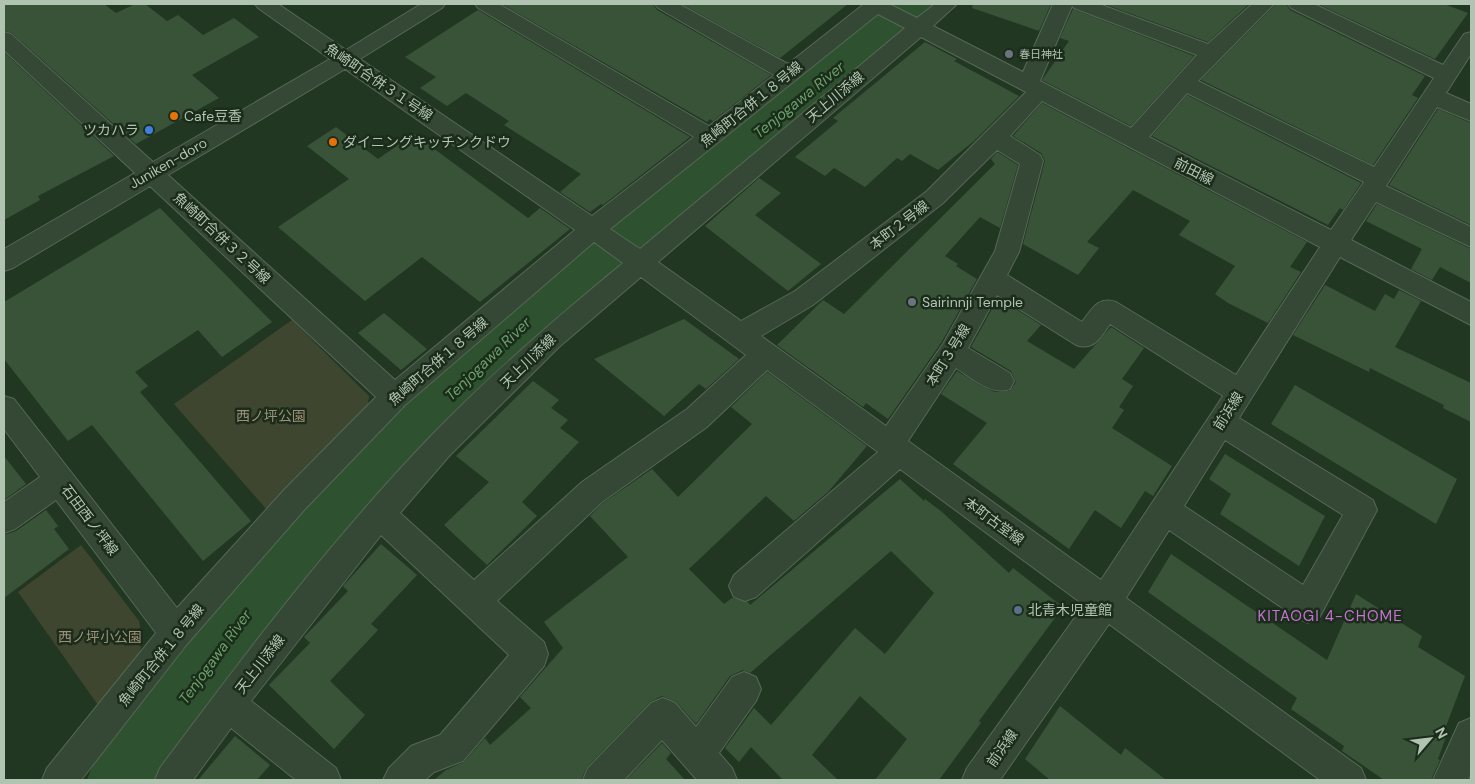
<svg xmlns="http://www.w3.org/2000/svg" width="1475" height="784" font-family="'DM Sans','Noto Sans JP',sans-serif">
<rect width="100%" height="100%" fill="#223722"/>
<g fill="#3f4630">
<polygon points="292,320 369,396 367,411 268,511 174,404"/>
<polygon points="81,545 139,621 142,636 140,653 98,705 18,592"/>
</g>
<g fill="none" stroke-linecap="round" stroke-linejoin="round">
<polygon fill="#2e522f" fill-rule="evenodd" points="891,4 939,4 933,13 546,338 421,463 275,633 169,780 87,780 97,753 227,585 377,425 506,306"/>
</g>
<g fill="#395339">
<polygon points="4,4 104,4 116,13 135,4 145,4 167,21 178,15 203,35 234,18 259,37 192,75 219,98 136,144 12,33 4,30"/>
<polygon points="502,4 653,4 657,10 771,75 713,121 710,119 707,122"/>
<polygon points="682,4 848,4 780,58"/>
<polygon points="973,4 1051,4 1039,31 972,8"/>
<polygon points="1104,4 1249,4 1208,42"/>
<polygon points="1276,4 1286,4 1290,10 1425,76 1412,95 1418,98 1373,165 1201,80"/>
<polygon points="1318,4 1444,4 1468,13 1435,59"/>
<polygon points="1073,9 1194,56 1131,126 1042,80 1069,41 1060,38"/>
<polygon points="478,10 690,137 603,205 601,204 590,212 560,192 581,174 504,125 509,121 466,93 447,106 420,88 436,77 405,57"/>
<polygon points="925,42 957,59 954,61 1019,96 974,141 938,170 910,154 902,161 897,158 865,187 834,168 825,176 795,157 838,121 833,118"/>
<polygon points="4,52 114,156 38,196 40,200 4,220"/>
<polygon points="1187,95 1361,183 1343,210 1340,208 1328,225 1152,136"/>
<polygon points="1042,103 1307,242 1290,267 1301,272 1268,323 1228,303 1215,294 1235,266 1179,235 1190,221 1133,190 1087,242 1099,248 1078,275 1023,244 1045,161 1041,153 1013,136"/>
<polygon points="1438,109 1471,123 1471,225 1389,185"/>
<polygon points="336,127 378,159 414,134 528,218 540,208 570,229 480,302 422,257 365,301 278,227 349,179 307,146"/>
<polygon points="997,152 1018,165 1000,228 980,217 945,256 958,264 956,266 977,279 941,343 888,419 866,403 863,407 777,345 823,300 844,314 995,164 991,159"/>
<polygon points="759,178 781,193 755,215 821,264 788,291 705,226"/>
<polygon points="1377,204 1471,249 1471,283 1440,267 1432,280 1411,269 1422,249 1366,221"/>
<polygon points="160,208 272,322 222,357 198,330 135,372 148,386 140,392 251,521 203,561 92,425 68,441 4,359 4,302"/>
<polygon points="1325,285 1375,311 1385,294 1394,299 1399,290 1421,301 1395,347 1471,383 1471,422 1443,408 1444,405 1370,368 1369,372 1293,335"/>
<polygon points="998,298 1041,325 1027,341 1074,369 1111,327 1144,348 1122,379 1133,386 1119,407 1124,410 1112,428 1172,466 1153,496 1145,491 1121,528 1095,510 1069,549 953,464 987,423 941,394 957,371 981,386 995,392 1010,391 1016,382 1011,371 971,347"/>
<polygon points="384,313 427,349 401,370 358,333"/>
<polygon points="684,319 739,359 706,389 699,384 664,416 594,359"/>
<polygon points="767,372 867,446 828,492 794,521 766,496 689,569 724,604 732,598 748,602 750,605 900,479 924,501 925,499 942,512 1009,573 1013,568 1063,607 979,721 981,723 939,780 875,780 907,739 860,696 812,755 838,780 783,780 751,747 739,762 725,748 754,708 771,725 855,628 885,654 934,593 891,551 750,673 743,670 730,676 696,724 676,702 662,696 650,702 587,767 581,780 434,780 446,770 464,762 485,738 490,745 531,708 520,697 563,648 544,622 628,557 590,516 603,503 652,469 678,497 752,424 731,407"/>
<polygon points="533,381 559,400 551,408 568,420 560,428 579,442 522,502 537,516 487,565 444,525 489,482 456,456"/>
<polygon points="1295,385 1457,479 1436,524 1271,424"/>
<polygon points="1225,454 1325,516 1299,566 1220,514 1231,494 1209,479"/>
<polygon points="4,456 26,484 4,500"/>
<polygon points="46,510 58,526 54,529 69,549 4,598 4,535 16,531"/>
<polygon points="381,544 417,575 371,624 378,630 330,681 365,715 334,749 269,685 310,643 304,637 348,591 343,586"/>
<polygon points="1171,554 1327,660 1356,594 1422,636 1418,647 1465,676 1445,729 1448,731 1438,759 1440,760 1431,780 1384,780 1342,751 1344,746 1291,709 1297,698 1148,592"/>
<polygon points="1060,706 1121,755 1125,748 1166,780 1050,780 1025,759"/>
<polygon points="235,736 270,765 257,780 198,780"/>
<polygon points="662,743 671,753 666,759 685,780 626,780"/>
</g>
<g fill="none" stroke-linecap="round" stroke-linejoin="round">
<g stroke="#566856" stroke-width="2">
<g id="minor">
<path d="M255,4H278L346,50L421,4H445L442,8L360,59L592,216L694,137L478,8L475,4H499L709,126L774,75L658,8L655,4H679L788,64L864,4H889L917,18L935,4H957L933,26L1023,72L1053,4H1099L1208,44L1252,4H1274L1198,81L1374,167L1434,78L1291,8L1288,4H1314L1443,65L1464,34L1471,32V54L1446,93L1471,104V121L1437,107L1386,186L1471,227V247L1376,202L1351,240L1471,302V325L1340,257L1239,418L1373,500L1377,510L1319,618L1308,623L1297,618L1169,530L1126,598L1361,768L1366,780H1320L1109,624L1000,780H962L967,768L1084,605L900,469L756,597L745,601L734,597L729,586L734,575L878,452L767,370L707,427L602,502L497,601L544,642L548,654L544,666L463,761L434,772L425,780H383L389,768L411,746L440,735L509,655L381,535L251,701L336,768L341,780H296L231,728L193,780H155L160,768C245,654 331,540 430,437C490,375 556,318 623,263L594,242L405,405L305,509L187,644L81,780H42L47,768L156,633L56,500L15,529L4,533V502L40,477L4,429V396L14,399L177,608L285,489L376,397L150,186L13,268L4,271V249L135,173L4,50V32L11,34L153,162L330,59L258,8ZM1072,6L1074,8L1197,55L1131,128L1040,81ZM878,14L905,28L640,249L610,229ZM921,37L1026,92L927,191L795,291L741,321L658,262ZM345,69L575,230L395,380L168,175ZM1187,93L1364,182L1331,230L1149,137ZM1042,101L1320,247L1236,375L1116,302C1098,296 1092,309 1082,322L1007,275L1019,252L1043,161L1040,155L1010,136ZM997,150L1020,164L995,251L943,344L886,426L761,336L813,305L943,203ZM641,277L746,355L687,409L582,482L474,580L400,513L450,455L559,347ZM997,295L1076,345C1094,351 1100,338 1110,324L1223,396L1101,580L908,441L956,368C972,378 991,396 1010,389L1014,381L1010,373L968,348ZM1225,440L1343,515L1303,585L1184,506Z"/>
<polygon points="744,672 756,677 761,689 756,701 719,753 732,768 737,780 697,780 662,740 624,780 583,780 588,768 651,703 663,698 675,703 696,727 732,677"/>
<polygon points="1471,718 1471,773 1468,780 1433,780 1459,723"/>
</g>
</g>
<use href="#minor" fill="#354735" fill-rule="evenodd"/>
</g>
<g fill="#6b7280" stroke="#1b2c1b" stroke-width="2">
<circle cx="1009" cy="54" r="5"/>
<circle cx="912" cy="302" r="5"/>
</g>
<g fill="#e8710a" stroke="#1b2c1b" stroke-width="2">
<circle cx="174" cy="116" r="5"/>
<circle cx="333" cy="142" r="5"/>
</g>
<circle fill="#3f7fe0" stroke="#1b2c1b" stroke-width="2" cx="149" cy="130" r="5"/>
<circle fill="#5c6f8a" stroke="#1b2c1b" stroke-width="2" cx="1018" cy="610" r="5"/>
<g text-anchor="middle" stroke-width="5" stroke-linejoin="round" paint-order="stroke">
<g font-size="11" fill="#b0c4b1" stroke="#1b2c1b" text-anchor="start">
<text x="1019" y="58">春日神社</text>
</g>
<g font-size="14" fill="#b0c4b1" stroke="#1b2c1b">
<text transform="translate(379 82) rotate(34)" y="5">魚崎町合併３１号線</text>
<text transform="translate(835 97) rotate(-40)" y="5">天上川添線</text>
<text transform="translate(751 104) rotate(-39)" y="5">魚崎町合併１８号線</text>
<text transform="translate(168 163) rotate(-30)" y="5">Juniken-doro</text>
<text transform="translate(1194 171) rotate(27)" y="5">前田線</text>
<text transform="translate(899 225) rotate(-38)" y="5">本町２号線</text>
<text transform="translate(222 238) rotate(43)" y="5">魚崎町合併３２号線</text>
<text transform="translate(948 355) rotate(-58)" y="5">本町３号線</text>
<text transform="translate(438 361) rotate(-41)" y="5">魚崎町合併１８号線</text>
<text transform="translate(528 361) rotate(-44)" y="5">天上川添線</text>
<text transform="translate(1228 411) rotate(-57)" y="5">前浜線</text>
<text transform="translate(90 520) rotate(53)" y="5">石田西ノ坪線</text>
<text transform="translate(994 521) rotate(36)" y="5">本町古堂線</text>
<text transform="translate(161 655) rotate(-51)" y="5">魚崎町合併１８号線</text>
<text transform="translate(260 664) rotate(-52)" y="5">天上川添線</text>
<text transform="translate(1002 748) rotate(-55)" y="5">前浜線</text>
</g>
<g font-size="14" fill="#b0c4b1" stroke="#1b2c1b" text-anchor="start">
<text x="184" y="121">Cafe豆香</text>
<text x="139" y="135" text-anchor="end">ツカハラ</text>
<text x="343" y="147">ダイニングキッチンクドウ</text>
<text x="922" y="307">Sairinnji Temple</text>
<text x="1028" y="615">北青木児童館</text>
</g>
<g font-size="14" fill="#9e9078" stroke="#1b2c1b">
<text x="271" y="421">西ノ坪公園</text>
<text x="100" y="642">西ノ坪小公園</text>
</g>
<g font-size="15" font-style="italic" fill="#6ba16b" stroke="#1b2c1b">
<text transform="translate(799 100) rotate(-39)" y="5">Tenjogawa River</text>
<text transform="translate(488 359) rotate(-44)" y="5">Tenjogawa River</text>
<text transform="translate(215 657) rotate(-54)" y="5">Tenjogawa River</text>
</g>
<g font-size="15" letter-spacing="1" fill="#c473d1" stroke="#1b2c1b">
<text x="1330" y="621">KITAOGI 4-CHOME</text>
</g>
</g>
<rect width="1475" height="784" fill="none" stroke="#b0c4b1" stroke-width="10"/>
<g transform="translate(1430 739) rotate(62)" stroke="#1b2c1b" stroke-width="4" paint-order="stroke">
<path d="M0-4L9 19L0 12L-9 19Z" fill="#b0c4b1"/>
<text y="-8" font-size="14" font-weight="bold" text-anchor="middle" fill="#b0c4b1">N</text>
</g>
</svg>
